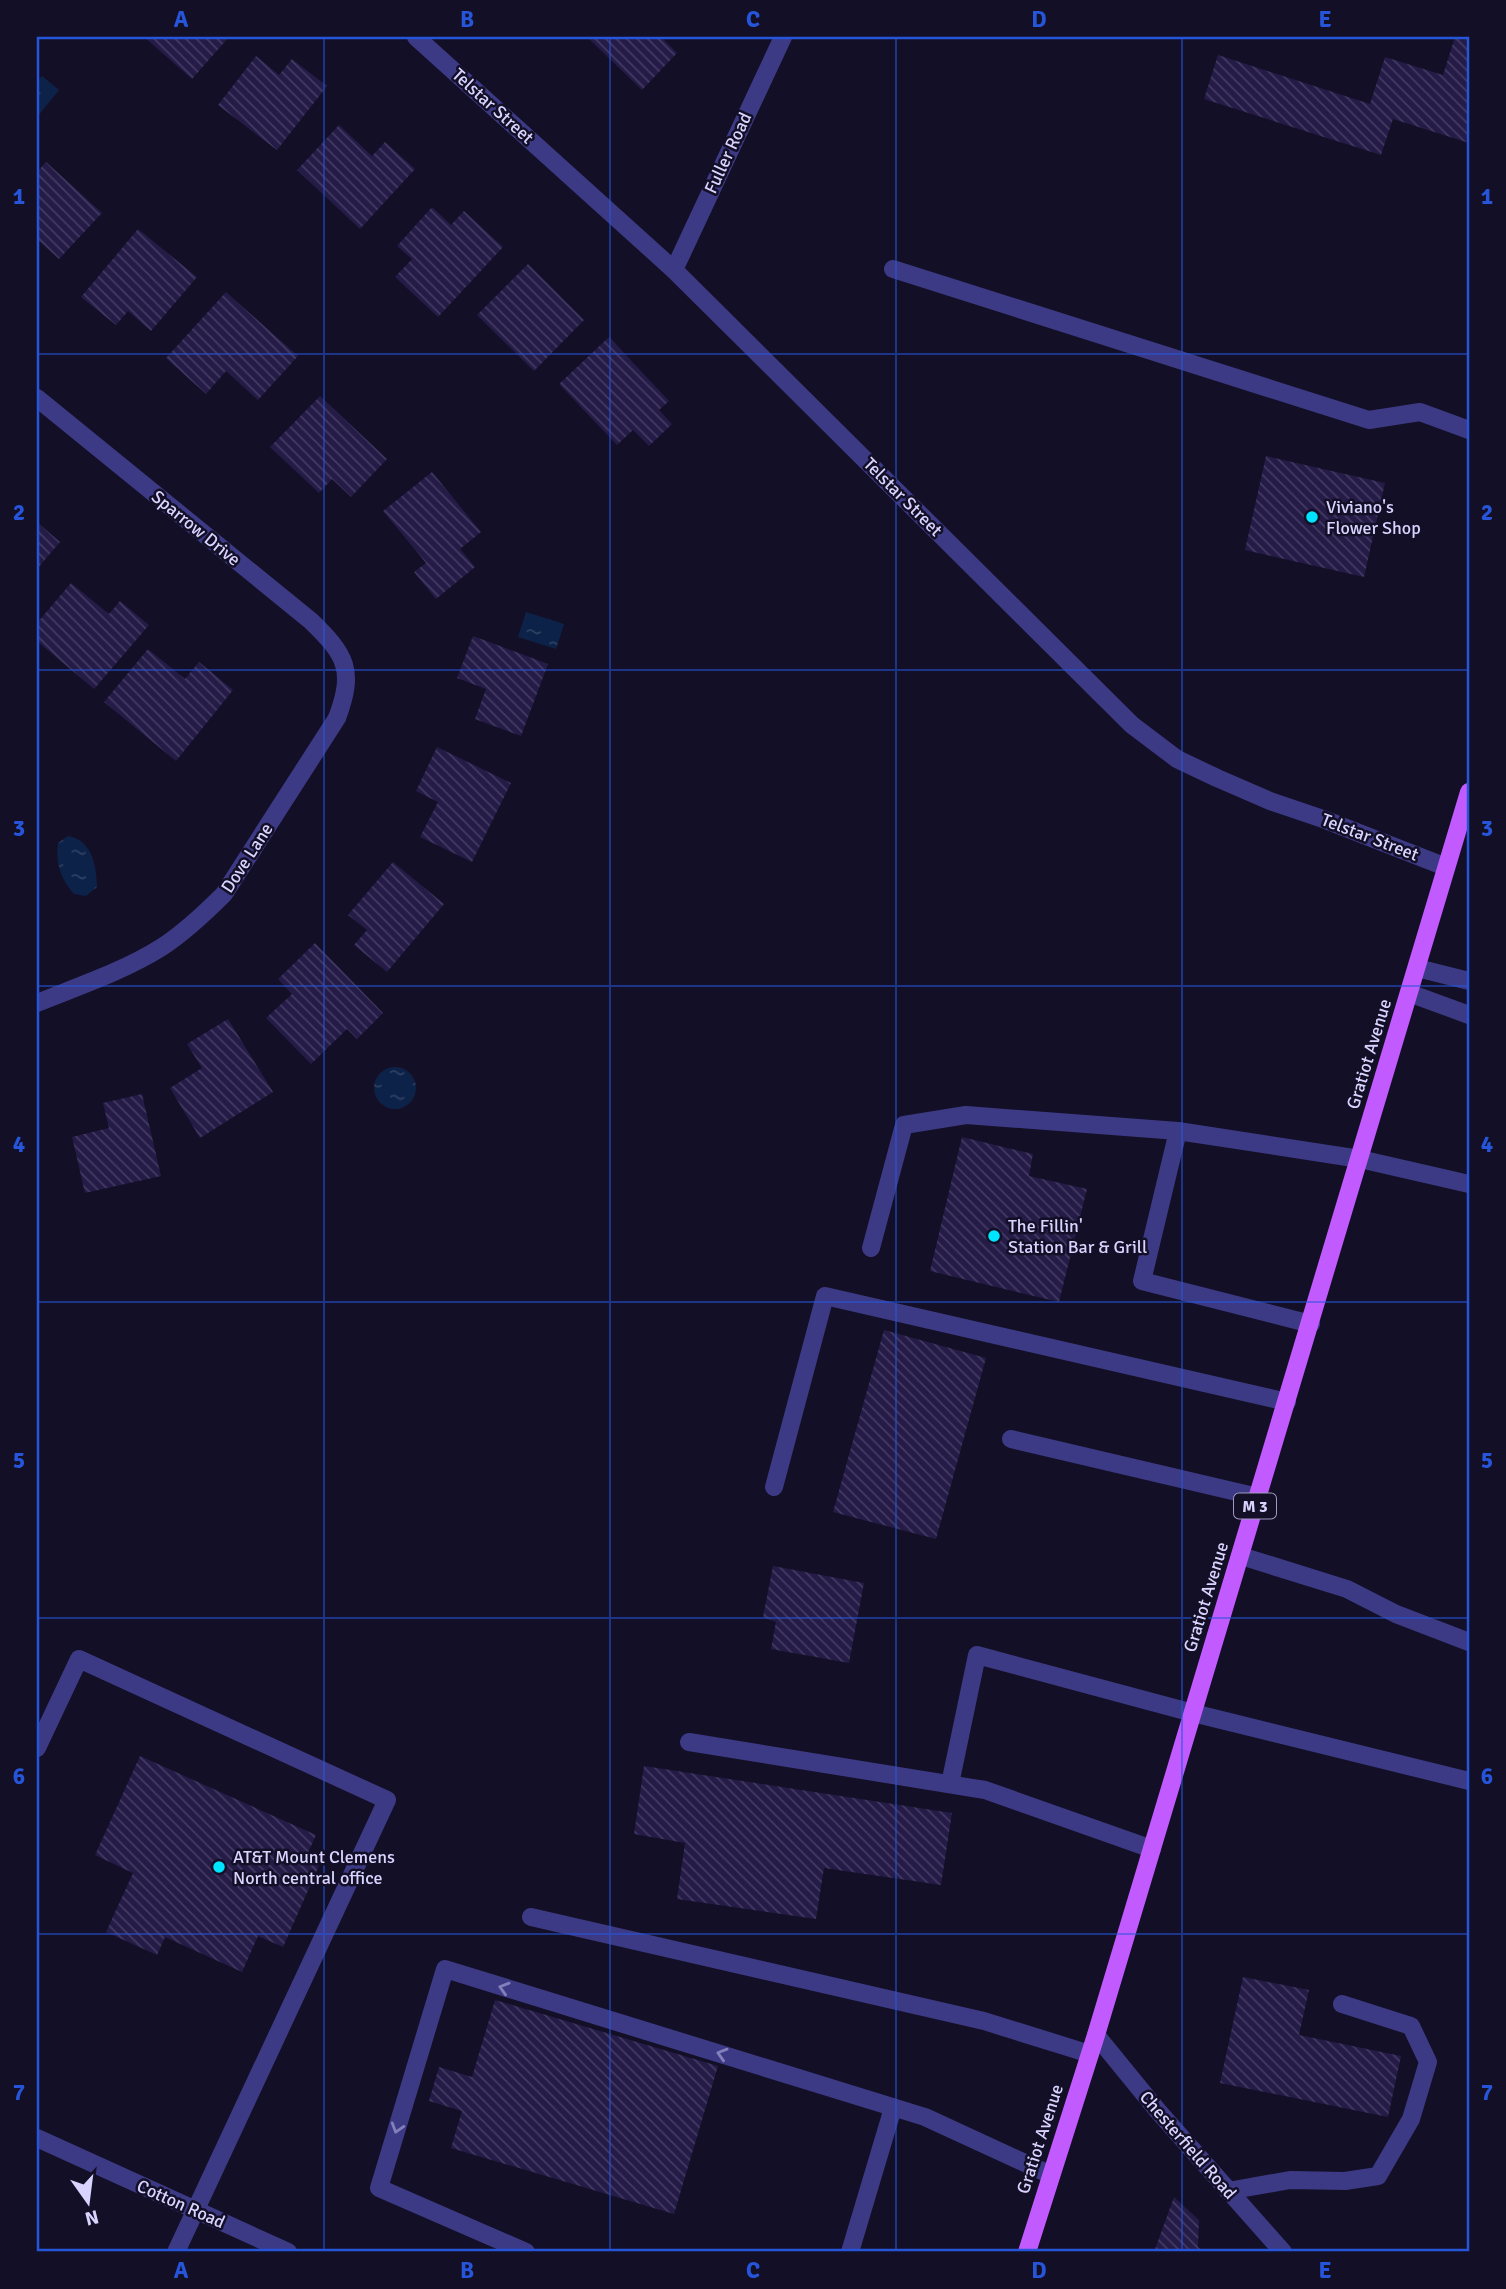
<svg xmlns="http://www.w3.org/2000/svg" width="1506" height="2289" font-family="Signika,sans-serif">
<defs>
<pattern id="water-ripples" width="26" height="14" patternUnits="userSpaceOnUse" patternTransform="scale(1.75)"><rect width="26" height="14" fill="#0c2248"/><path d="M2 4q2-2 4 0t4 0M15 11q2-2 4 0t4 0" fill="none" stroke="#2f4163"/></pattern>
<pattern id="building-back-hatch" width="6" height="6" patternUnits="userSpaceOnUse" patternTransform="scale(1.75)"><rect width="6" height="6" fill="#241b47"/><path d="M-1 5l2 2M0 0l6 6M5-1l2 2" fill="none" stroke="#433b63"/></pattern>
</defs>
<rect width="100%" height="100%" fill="#130f26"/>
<g fill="url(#water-ripples)">
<polygon points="42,76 59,90 37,117 37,82"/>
<polygon points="526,612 564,624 556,649 518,637"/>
<path d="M68,836C92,840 96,865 97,887L86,896L74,894C61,880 55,862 58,843Z"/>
<circle cx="395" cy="1088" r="21"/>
</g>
<g fill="url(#building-back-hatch)">
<polygon points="144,37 229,37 192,79"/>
<polygon points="591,37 661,37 677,53 642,90 589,39"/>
<polygon points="1455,37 1469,37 1469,143 1393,119 1381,155 1204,99 1218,55 1370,104 1385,57 1443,75"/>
<polygon points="256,56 279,75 292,59 327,86 277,150 218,105"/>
<polygon points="339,125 372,156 385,142 415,169 360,229 297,170"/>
<polygon points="46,162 102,213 59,259 37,239 37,172"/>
<polygon points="432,207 451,225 464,211 503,247 438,317 395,277 412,259 397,246"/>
<polygon points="138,229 197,277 151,331 128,311 116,325 81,297"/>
<polygon points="528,264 584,320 534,371 477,315"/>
<polygon points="226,292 298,356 258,400 226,371 206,394 166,358"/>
<polygon points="609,337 669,401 659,410 672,424 649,446 633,430 617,445 559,384"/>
<polygon points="320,396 387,459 351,497 332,479 319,493 270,447"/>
<polygon points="1266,456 1385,483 1364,577 1245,550"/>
<polygon points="432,472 481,532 460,549 475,567 436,599 414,572 426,563 383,511"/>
<polygon points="37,522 60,542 37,569"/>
<polygon points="71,583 109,614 120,601 149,625 94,689 37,641 37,623"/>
<polygon points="473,636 548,664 521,736 475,719 486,689 457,678"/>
<polygon points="148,649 185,679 199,662 233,690 176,761 104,702"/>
<polygon points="437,747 511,783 472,862 420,837 438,802 416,791"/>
<polygon points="393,862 444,904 387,972 354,945 367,930 348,915"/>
<polygon points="315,943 383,1013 357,1039 347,1029 311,1064 266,1018 292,994 278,979"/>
<polygon points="228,1019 273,1092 200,1138 170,1088 202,1068 187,1044"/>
<polygon points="142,1094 161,1176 85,1193 72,1137 109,1128 103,1103"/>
<polygon points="962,1137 1033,1154 1029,1176 1087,1189 1059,1302 930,1271"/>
<polygon points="884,1330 986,1358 936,1539 833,1512"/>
<polygon points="773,1566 864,1583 849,1663 771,1649 776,1622 763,1617"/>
<polygon points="140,1756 316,1835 307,1855 321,1861 283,1947 258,1936 242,1972 165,1937 157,1955 106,1932 133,1873 95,1855"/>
<polygon points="644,1766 952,1813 941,1885 824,1868 816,1919 677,1899 685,1843 634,1834"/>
<polygon points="1243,1977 1309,1990 1299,2035 1401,2056 1388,2117 1220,2083"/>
<polygon points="495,2000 718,2066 674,2214 451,2148 462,2111 429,2101 439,2067 472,2077"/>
<polygon points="1174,2197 1199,2220 1198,2247 1204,2252 1154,2252"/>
</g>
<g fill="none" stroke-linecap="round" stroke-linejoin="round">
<g stroke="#3d3a85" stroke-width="18">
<polyline points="416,37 674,270 1132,725 1177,759 1217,778 1270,801 1323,819 1446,867"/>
<polyline points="893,269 1369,420 1420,412 1469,430"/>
<polyline points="674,270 783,37"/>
<path d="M37,398L311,621C346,655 355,670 337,718L224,894C205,913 185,932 162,947C124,971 79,986 37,1003"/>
<polyline points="1417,968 1469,981"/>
<polyline points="1409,993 1469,1015"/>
<polyline points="1178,1131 1142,1281 1311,1324"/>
<polyline points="871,1248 904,1125 966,1115 1178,1131 1360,1159 1469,1184"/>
<polyline points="1011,1439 1258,1497"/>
<polyline points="774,1487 825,1296 1287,1402"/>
<polyline points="1241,1556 1347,1589 1396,1614 1469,1642"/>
<polyline points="689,1742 985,1790 1152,1849"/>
<polyline points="37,1748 79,1659 387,1800 176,2252"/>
<polyline points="950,1784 977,1655 1193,1713 1469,1781"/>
<polyline points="531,1917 984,2021 1090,2054"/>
<polyline points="1096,2035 1158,2111 1283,2252"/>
<polyline points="37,2138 288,2252"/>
<polyline points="1228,2191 1290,2180 1345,2181 1378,2176 1411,2119 1428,2062 1411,2026 1342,2004"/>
<polyline points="526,2252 379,2188 445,1969 925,2117 1051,2175"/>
<polyline points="850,2252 893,2108"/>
</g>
<polyline stroke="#c25bff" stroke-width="18" points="1027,2252 1096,2035 1469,792"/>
</g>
<defs><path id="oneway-chevron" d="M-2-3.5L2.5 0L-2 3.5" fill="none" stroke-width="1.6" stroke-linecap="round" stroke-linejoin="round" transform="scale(1.75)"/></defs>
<g stroke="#837fbc">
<use href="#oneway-chevron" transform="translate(504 1988) rotate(-163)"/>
<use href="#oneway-chevron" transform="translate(722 2054) rotate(-163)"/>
<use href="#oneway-chevron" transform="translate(397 2128) rotate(107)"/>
</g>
<path fill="none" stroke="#2655da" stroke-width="2" stroke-opacity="0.55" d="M324,37V2252M610,37V2252M896,37V2252M1182,37V2252M37,354H1469M37,670H1469M37,986H1469M37,1302H1469M37,1618H1469M37,1934H1469"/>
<g fill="#00e5ff" stroke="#130f26" stroke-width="2.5">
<circle cx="1312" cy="517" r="7"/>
<circle cx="994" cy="1236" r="7"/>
<circle cx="219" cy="1867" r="7"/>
</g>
<g text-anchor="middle" stroke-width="5" stroke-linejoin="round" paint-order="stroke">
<rect fill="#130f26" stroke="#9e99be" stroke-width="2" x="1234" y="1493.5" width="42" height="25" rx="5"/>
<g font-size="16" font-weight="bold" fill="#d9d4ff">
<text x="1255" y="1512">M 3</text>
</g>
<g font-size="18" fill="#d9d4ff" stroke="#130f26">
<text transform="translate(493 106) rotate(42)" y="6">Telstar Street</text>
<text transform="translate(728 153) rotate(-65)" y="6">Fuller Road</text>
<text transform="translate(903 497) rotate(45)" y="6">Telstar Street</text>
<text transform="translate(196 528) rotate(39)" y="6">Sparrow Drive</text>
<text transform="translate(1370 837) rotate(21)" y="6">Telstar Street</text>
<text transform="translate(247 858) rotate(-57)" y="6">Dove Lane</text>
<text transform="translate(1369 1054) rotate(-73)" y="6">Gratiot Avenue</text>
<text transform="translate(1206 1597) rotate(-73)" y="6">Gratiot Avenue</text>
<text transform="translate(1040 2139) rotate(-72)" y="6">Gratiot Avenue</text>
<text transform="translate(1188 2145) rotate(49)" y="6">Chesterfield Road</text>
<text transform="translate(181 2204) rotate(24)" y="6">Cotton Road</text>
</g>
<g font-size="18" fill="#d9d4ff" stroke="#130f26" text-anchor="start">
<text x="1326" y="513">Viviano's<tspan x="1326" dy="21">Flower Shop</tspan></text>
<text x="1008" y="1232">The Fillin'<tspan x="1008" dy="21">Station Bar &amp; Grill</tspan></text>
<text x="233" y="1863">AT&amp;T Mount Clemens<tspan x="233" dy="21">North central office</tspan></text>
</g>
</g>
<rect width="1506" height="2289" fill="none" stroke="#130f26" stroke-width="77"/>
<g transform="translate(88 2202) rotate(166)" stroke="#130f26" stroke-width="5" paint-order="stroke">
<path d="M0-5L12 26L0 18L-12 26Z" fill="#d9d4ff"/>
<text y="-10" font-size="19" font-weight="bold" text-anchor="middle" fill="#d9d4ff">N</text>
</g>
<rect x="38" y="38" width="1430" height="2212" fill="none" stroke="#2655da" stroke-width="2.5"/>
<g font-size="23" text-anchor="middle" font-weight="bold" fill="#2655da">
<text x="181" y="27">A</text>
<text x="467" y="27">B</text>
<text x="753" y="27">C</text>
<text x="1039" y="27">D</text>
<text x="1325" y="27">E</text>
<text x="19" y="204">1</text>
<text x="1487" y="204">1</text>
<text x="19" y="520">2</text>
<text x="1487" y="520">2</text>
<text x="19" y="836">3</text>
<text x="1487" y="836">3</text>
<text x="19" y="1152">4</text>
<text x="1487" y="1152">4</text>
<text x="19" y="1468">5</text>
<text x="1487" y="1468">5</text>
<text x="19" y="1784">6</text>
<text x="1487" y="1784">6</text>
<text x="19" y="2100">7</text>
<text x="1487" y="2100">7</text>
<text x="181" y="2278">A</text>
<text x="467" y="2278">B</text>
<text x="753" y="2278">C</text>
<text x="1039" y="2278">D</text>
<text x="1325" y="2278">E</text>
</g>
</svg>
